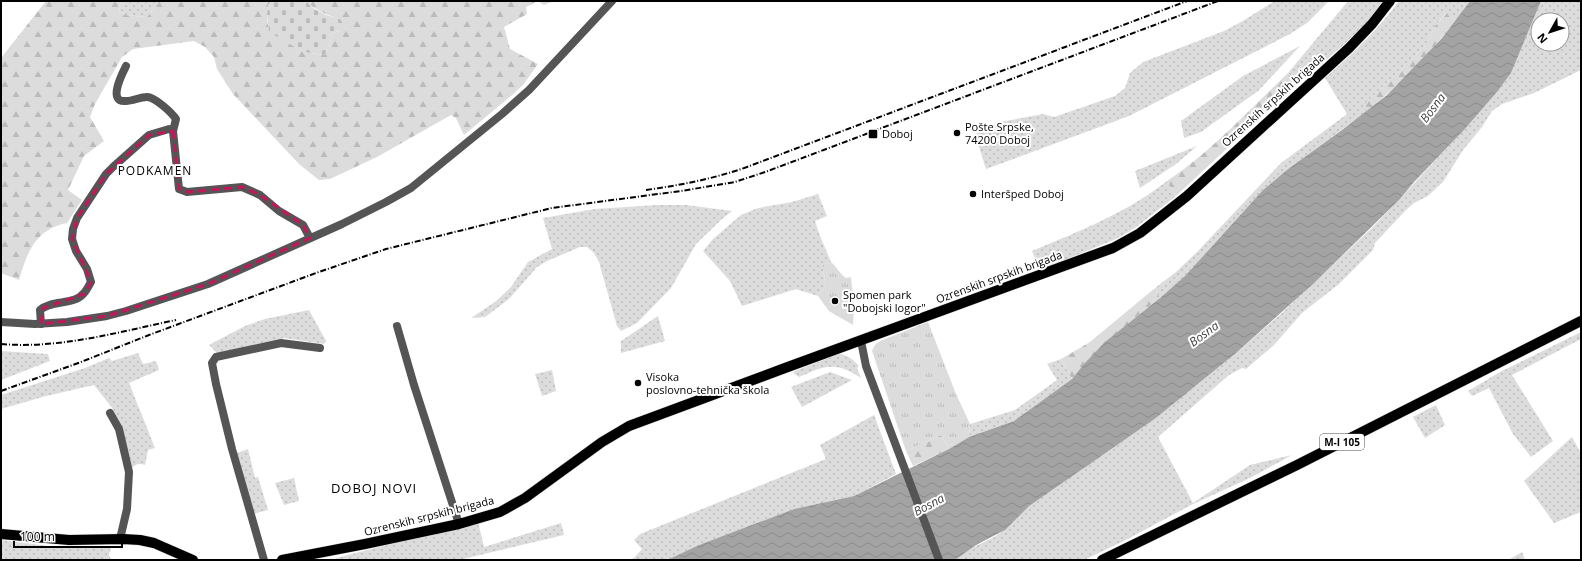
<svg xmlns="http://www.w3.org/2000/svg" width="1582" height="561" font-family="'Open Sans',sans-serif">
<defs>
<pattern id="grass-dots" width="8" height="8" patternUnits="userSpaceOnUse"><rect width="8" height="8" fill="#dcdcdc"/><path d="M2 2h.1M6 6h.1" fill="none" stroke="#bbb" stroke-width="1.8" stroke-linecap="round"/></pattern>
<pattern id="forest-firs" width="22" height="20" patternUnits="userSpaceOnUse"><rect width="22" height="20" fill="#dcdcdc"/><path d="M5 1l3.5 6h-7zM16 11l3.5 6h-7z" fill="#bbb"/></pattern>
<pattern id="cemetery-stones" width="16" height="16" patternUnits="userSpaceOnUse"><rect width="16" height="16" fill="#dcdcdc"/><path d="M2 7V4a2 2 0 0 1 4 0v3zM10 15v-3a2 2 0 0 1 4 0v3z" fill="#bbb"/></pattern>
<pattern id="park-tufts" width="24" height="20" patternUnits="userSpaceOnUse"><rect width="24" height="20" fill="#dcdcdc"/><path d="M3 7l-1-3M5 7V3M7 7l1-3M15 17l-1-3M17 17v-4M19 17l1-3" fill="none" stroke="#bbb"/></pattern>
<pattern id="water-waves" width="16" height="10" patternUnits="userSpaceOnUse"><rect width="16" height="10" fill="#a3a3a3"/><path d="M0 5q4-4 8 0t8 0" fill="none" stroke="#8b8b8b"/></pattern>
</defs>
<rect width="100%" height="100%" fill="#fff"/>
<g fill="url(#grass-dots)" fill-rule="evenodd">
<polygon points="124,1 160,1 147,17 125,15 119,11 120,4"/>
<polygon points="1275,1 1329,1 1307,23 1290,34 1129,116 986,169 975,134 1000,122 1043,114 1054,117 1115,96 1125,88 1130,73 1143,62 1224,31 1241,22"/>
<path d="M1348,1H1383C1365,30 1320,65 1293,87L1291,76L1288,73Z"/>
<path d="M1399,1H1470L1456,20L1446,13L1435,26L1425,46L1366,103V112L1288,169L1262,191L1186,275L1160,298L1155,288L1176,272L1197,252L1281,163L1347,114L1325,78C1352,54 1378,30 1399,1Z"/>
<path d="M1541,1H1581V70L1534,93L1502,104L1492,111L1482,127L1463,150L1443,182L1428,196L1414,203L1406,210L1375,243L1373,250L1339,284L1302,313L1274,345L1246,369L1242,368L1229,375L1158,437L1193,503L1250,465L1292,455L1250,478L1193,504L1124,541L1084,560H956C969,546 984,544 999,534C1010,526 1018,515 1028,506C1034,501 1040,497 1046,493L1156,418L1236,353L1282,313L1375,225L1464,130L1497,92L1511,73ZM1538,20H1562V44H1538Z"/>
<polygon points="1300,46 1258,91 1201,132 1184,138 1181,121 1243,76"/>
<polygon points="1197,146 1176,164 1140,188 1135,171"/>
<path d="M1167,181L1176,196L1135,228L1116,239L1040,270L1032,251C1080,231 1126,213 1167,181Z"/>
<path d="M818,194L827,216L815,221L820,236L831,262L822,265C824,276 829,288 818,296L796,289L742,306L730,281L703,251L713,239L741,215L758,208L792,202Z"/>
<polygon points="657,205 686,205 732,211 722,219 696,244 671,288 637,323 621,331 617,326 599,262 594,253 587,247 580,247 547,261 537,267 509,299 485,317 471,318 495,302 511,287 528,262 552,249 543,218 595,209"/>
<polygon points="309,310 326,341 324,344 284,338 217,353 209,345 245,326 265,319"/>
<polygon points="658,316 665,341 621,353 621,341"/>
<polygon points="1581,332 1581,339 1512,375 1553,441 1531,457 1513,434 1489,388 1472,396 1468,391 1500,372"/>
<polygon points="1,351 48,354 50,361 1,380"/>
<path d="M138,353L143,364L156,361L159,370L129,383L155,448L148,450L145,465C139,463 135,464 131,469L121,426L113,409L94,385L46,396L1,409V395L85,368L109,358L112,361Z"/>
<path d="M839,354C849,355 853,360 859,366L857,368L861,378C844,367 833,363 813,371C808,373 804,375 799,377L793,373L795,371Z"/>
<polygon points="1061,359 1072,379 1014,421 969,437 970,424 1015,410 1057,380 1047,364"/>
<polygon points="552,370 556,391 542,396 535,374"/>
<polygon points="830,372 852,380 802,407 791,387"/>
<polygon points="1436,405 1445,425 1425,438 1413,417"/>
<polygon points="874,415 896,474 854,496 794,509 699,545 667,560 627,560 634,558 642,549 634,540 640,534 826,459 820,445"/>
<polygon points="1572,437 1581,454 1581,512 1554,523 1524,481"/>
<polygon points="248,449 255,478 258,477 268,510 253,514 237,453"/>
<polygon points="294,478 299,501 284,505 275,483"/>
<polygon points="478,522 484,547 561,523 564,535 459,560 336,560 336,558"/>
<polygon points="1,540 64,548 111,547 109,555 111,560 1,560"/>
<polygon points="1522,552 1525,560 1508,560"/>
</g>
<g fill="url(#forest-firs)">
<path d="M46,1H124L120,4L119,11L125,15L147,17L160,1H274L268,5L267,21L270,32L304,52L324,55L329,48L332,33L340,31V19C326,15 316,10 305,1H554L544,5L538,1L526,7L527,14L504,27L510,49L538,64L523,85L511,96L464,135L456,118L451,115L377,157L330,179L319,180L299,164L233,94L217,69L214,57L205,47L194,41L133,49L122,57L95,104L90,117L104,141L84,156L68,190L82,200L67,223C36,229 27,252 19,280L1,273V58Z"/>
<path d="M1447,13L1456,20C1429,54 1399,85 1366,112V103L1425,46L1435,26Z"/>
<path d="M1288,73L1291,76L1293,87L1176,196L1167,181C1212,151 1249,110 1288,73Z"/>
<path d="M1155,288L1160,298C1129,323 1097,347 1072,379L1061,359L1090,342Z"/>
<polygon points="941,435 949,449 913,466 906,451"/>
</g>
<polygon fill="url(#cemetery-stones)" points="274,1 305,1 315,9 326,15 340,19 344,25 340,31 332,33 329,48 324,55 304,52 269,32 267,15 268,5"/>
<g fill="url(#park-tufts)">
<path d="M831,262C837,267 840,274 846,278L851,277L854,306L853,325L829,311L818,296C829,288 824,276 822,265Z"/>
<polygon points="928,322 956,394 970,424 969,437 949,449 941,435 906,451 872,351 875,345 880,341"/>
</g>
<polygon fill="url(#water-waves)" points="1470,1 1541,1 1511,73 1497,92 1464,130 1414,182 1399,200 1313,284 1236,353 1156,418 1029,506 1005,530 976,545 955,560 667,560 699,545 794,509 854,496 949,449 969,437 1014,421 1072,379 1084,364 1105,342 1160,298 1186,275 1262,191 1288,169 1342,130 1387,95 1442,38"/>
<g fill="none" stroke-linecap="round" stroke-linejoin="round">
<g stroke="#dbdbdb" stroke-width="11">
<g id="major">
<polyline points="1,534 69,540 123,539 140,540 154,543 193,560"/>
<polyline points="282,560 365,544 459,524 500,512 525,498 602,442 629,426 785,368 1113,248 1140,233 1187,196 1349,48 1372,24 1390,1"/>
<polyline points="1102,560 1297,465 1581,321"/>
</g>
</g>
<g stroke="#555" stroke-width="8">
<path d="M126,66C122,74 107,103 126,101C133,101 140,97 147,97C155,97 172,113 176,119L173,131"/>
<polyline points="1,322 35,324 67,322 107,316 126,311 208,284 342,224 386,202 411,188 502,114 529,90 612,1"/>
<path d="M41,324L40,310C52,299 74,306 84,293C87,290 89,285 91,282L87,269L76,251L72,239L73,229L77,218L106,174L113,167L149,135L169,129L173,131L179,189L187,192L242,187L260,195L279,211L303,225L310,238"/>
<polyline points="397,326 414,385 459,524"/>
<polyline points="861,341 866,366 939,560"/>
<polyline points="110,413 119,429 129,472 127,509 120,539"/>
<polyline points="264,560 232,449 216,384 212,363 216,357 281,343 320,348"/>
</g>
<use href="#major" stroke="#000" stroke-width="10"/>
<g stroke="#000" stroke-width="2" stroke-dasharray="6 2 1 2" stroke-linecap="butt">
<path d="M646,190C681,185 713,179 747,167L1187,1"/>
<path d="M1,344C61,349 118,332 176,320"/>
<polyline points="1,391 81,362 149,335 316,273 386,249 552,208 681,191 735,182 768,171 1218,1"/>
</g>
</g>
<path fill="none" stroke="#c2185b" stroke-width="3" stroke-dasharray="8 5" stroke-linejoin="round" d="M173,131L179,189L187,192L242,187L260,195L303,225L310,238L208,284L107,316L41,324L43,308L84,294L91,282L72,239L77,218L106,174L149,135Z"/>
<g fill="#000" stroke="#fff" stroke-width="1.5">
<circle cx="957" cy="133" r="4"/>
<rect x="868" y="129" width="10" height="10" rx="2"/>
<circle cx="973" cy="194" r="4"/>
<circle cx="835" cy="301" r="4"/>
<circle cx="638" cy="383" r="4"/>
</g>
<g text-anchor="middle" stroke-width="4" stroke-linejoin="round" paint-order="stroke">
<rect fill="#fff" stroke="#4c4c4c" stroke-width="1" x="1320" y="434" width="44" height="16" rx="3"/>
<g font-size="10" font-weight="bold" fill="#000">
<text x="1342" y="446">M-I 105</text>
</g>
<g font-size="11" fill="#000" stroke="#fff">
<text transform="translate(1273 100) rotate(-42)" y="4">Ozrenskih srpskih brigada</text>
<text transform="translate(999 277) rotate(-20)" y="4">Ozrenskih srpskih brigada</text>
<text transform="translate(429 516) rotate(-14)" y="4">Ozrenskih srpskih brigada</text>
</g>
<g font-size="11" fill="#000" stroke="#fff" text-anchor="start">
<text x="965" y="131">Pošte Srpske,<tspan x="965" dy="13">74200 Doboj</tspan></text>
<text x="882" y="138">Doboj</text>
<text x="981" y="198">Interšped Doboj</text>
<text x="843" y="299">Spomen park<tspan x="843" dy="13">"Dobojski logor"</tspan></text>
<text x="646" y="381">Visoka<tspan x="646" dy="13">poslovno-tehnička škola</tspan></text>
</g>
<g font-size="12" font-style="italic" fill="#444" stroke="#fff">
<text transform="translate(1433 108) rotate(-53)" y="4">Bosna</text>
<text transform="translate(1204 334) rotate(-36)" y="4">Bosna</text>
<text transform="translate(929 505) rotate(-28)" y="4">Bosna</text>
</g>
<g font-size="12" letter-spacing="1" fill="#000" stroke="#fff">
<text x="155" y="175">PODKAMEN</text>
</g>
<g font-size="13" letter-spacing="1" fill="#000" stroke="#fff">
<text x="374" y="493">DOBOJ NOVI</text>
</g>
</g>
<rect width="1582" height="561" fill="none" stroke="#000000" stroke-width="4"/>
<g transform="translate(1550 32) rotate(231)"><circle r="19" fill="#ffffff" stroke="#999999"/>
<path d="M0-3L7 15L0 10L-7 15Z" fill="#000000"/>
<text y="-6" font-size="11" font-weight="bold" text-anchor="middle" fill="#000000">N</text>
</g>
<path d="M14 541v6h108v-6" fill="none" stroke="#000000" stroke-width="2"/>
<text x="20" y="541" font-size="12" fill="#000000" stroke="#ffffff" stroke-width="3" paint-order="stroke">100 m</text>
</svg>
